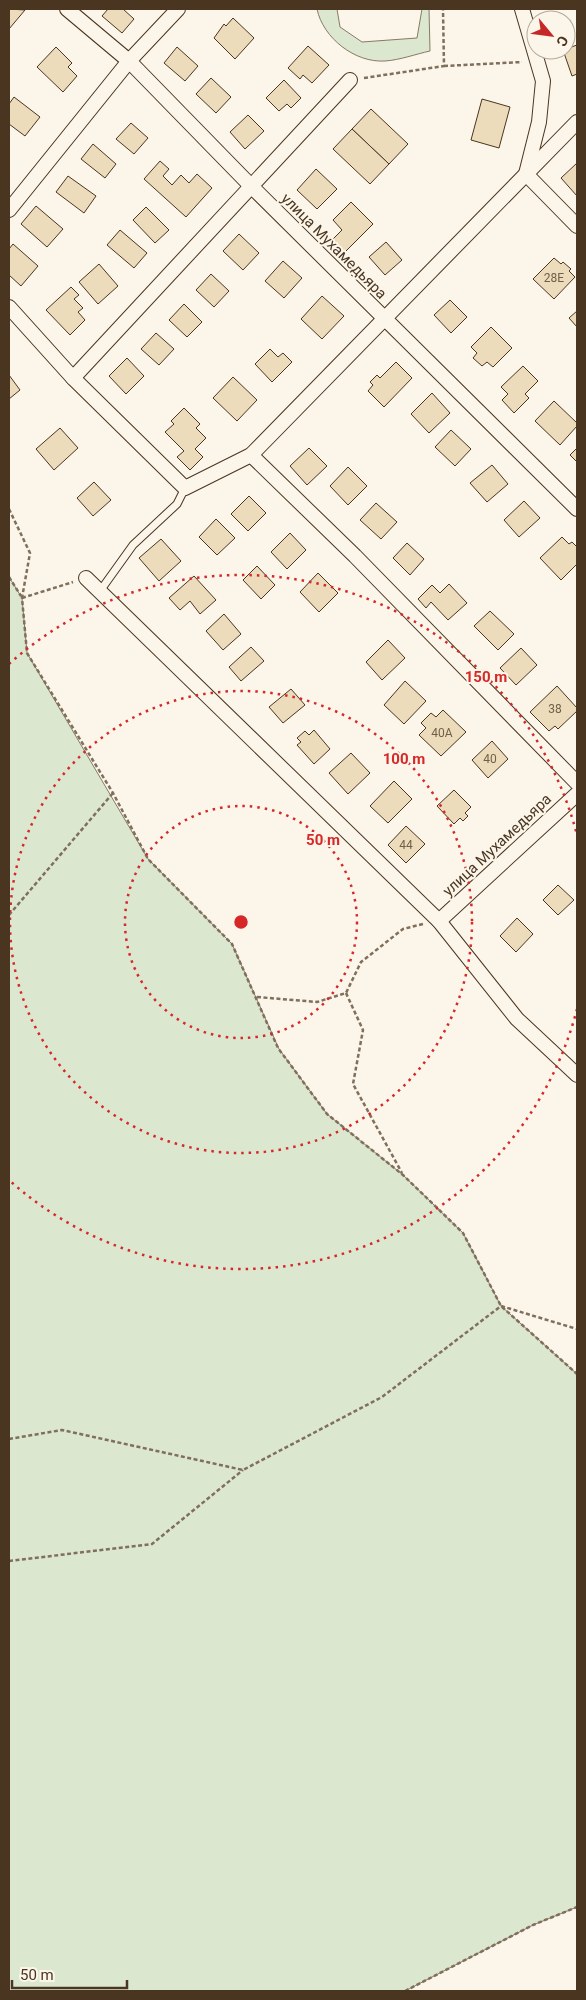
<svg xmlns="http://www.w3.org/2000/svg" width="586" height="2000" font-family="Roboto,sans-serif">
<rect width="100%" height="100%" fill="#fbf6e9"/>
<g fill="#dce7d0" stroke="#887966">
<path d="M317,9H337L340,27L362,42L417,38L422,9H429L430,51C416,54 400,60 385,61C355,63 323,38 317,9Z"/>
<polygon points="9,577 22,598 27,653 148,859 232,944 279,1049 327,1114 403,1175 463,1233 501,1306 577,1374 577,1907 533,1925 405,1991 9,1991"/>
</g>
<g fill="#ecdcbc" stroke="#4a3520">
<polygon points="9,9 25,10 9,29"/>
<polygon points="108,9 123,9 134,19 122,33 102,16"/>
<polygon points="233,18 254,38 235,59 214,38 224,24 226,26"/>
<polygon points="577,45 577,74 572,76 563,50"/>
<polygon points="308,46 329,65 312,83 303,75 300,79 288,68"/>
<polygon points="56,47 72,63 68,67 77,76 63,92 37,67"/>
<polygon points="177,47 198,66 185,81 164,63"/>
<polygon points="211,78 231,97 216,113 196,94"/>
<polygon points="284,80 301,98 291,108 287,104 279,111 266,98"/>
<polygon points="14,97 40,117 25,136 9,124 9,104"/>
<polygon points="482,99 510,107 499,148 471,140"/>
<polygon points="371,109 408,144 389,164 352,129"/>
<polygon points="248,115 264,131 245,149 230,132"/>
<polygon points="131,123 148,138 134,154 116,139"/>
<polygon points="352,129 389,164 370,184 333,149"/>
<polygon points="93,144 116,164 105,178 81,159"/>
<polygon points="160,161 169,169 163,176 172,185 181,175 189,183 197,174 212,188 186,217 144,179"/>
<polygon points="577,163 577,196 561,178"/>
<polygon points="316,169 337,189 317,209 297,190"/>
<polygon points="68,176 96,196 84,213 56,192"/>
<polygon points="351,202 373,224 345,252 332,240 342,230 333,220"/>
<polygon points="36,206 63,229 47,247 21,224"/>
<polygon points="146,207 169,230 155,243 133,220"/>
<polygon points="120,230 147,253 134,268 107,245"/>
<polygon points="239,234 259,253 243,270 223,251"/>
<polygon points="386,242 402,260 385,275 369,257"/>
<polygon points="13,244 38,266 21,286 9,275 9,249"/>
<polygon points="554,258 561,264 563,262 571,269 569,271 575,277 554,299 533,279"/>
<polygon points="283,261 302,278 284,298 265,281"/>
<polygon points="99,264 118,286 98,304 79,282"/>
<polygon points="211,274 229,291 214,307 196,290"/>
<polygon points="71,287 79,295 74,299 83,308 78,312 85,320 70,335 46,310"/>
<polygon points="322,296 344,316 322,339 301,319"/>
<polygon points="450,300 467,317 451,333 434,315"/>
<polygon points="184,304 202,322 187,337 169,320"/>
<polygon points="577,311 577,327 569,318"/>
<polygon points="491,327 512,348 493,367 487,362 482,366 473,358 477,353 471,347"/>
<polygon points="156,333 174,349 159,365 141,349"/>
<polygon points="270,349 278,357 283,353 292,362 272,382 255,364"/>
<polygon points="127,358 144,376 126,394 109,376"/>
<polygon points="396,362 412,378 384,407 368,391 373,385 370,382 377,375 380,378"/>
<polygon points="523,366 538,381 525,394 529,398 514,413 502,400 508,394 501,387"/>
<polygon points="9,375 20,390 9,399"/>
<polygon points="233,377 257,400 237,421 213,398"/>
<polygon points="432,393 450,413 429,433 411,414"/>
<polygon points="554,401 577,423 577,426 560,445 535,421"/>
<polygon points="184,408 200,424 196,428 206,438 195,449 203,457 190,470 177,457 184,451 165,432 174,424 171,421"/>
<polygon points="60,428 78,448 54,470 36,449"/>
<polygon points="451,430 471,449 455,466 435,447"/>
<polygon points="309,448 327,466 307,485 290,466"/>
<polygon points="577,448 577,462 570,455"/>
<polygon points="492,465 508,484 487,502 470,483"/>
<polygon points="348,467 367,486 348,505 330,486"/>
<polygon points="94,482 111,500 93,516 77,498"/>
<polygon points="249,496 266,513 248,531 231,514"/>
<polygon points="524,501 540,518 519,537 504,520"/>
<polygon points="376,503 397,522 381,539 360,520"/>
<polygon points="216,519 235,538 217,555 199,537"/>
<polygon points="290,533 306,550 287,569 271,552"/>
<polygon points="562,537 569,544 572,542 577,547 577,564 561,580 540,558"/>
<polygon points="161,539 181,561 159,581 139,558"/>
<polygon points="407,543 424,559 410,575 393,558"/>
<polygon points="257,566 275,585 261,599 243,580"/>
<polygon points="318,573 338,593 319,612 300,592"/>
<polygon points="194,576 216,600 200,614 190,601 180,610 169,598"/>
<polygon points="449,584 467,603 448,620 431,602 426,608 418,599 432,585 440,593"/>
<polygon points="490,611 514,634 498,650 474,626"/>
<polygon points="224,614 241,634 223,650 206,631"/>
<polygon points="388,640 405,658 382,680 366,662"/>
<polygon points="251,647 264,661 241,681 229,667"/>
<polygon points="521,648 537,665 516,685 500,668"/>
<polygon points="405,681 426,701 404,724 384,705"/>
<polygon points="557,686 577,708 577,711 558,729 555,726 549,731 530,712"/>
<polygon points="291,689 305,705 283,723 269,707"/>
<polygon points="443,710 466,732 441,756 419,735 426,728 421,723 431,713 436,717"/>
<polygon points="314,730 330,749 314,764 297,745 301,742 297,738 305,731 309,735"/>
<polygon points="492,741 508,759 488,778 472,760"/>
<polygon points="351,753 370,773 348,794 329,773"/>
<polygon points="394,781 412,799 388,823 370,806"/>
<polygon points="454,790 471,807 465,813 468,816 463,821 460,818 454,824 437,806"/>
<polygon points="406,826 425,844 406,863 388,845"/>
<polygon points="558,885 574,900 558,915 543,900"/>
<polygon points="517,918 533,934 516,952 500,936"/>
</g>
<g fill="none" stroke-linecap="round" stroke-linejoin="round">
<g stroke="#4a3520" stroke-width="9">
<polyline id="lane" points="100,591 133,545 177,504 185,488"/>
</g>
<g stroke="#4a3520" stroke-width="16">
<g id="street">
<polyline points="67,9 129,61 251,186 577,509"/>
<polyline points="522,9 543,81 539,122 526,174 577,226"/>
<polyline points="9,210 129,61 178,9"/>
<polyline points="9,307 73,378 185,488 251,455 577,122"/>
<polyline points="73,378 350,80"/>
<polyline points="251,455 355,556 577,783"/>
<polyline points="86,578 439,921 517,1019 577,1075"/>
<polyline points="439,921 577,794"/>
</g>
</g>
<g stroke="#7f6f5c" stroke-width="2.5" stroke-dasharray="4 2.5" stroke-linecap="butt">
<polyline points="444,66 522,62"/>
<polyline points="364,78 444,66 443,9"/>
<polyline points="9,509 30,553 22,598 27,653 113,793 148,859 232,944 278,1048 327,1114 403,1175 463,1233 501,1306 577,1374"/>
<polyline points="9,577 21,596"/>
<polyline points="22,598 73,582"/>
<polyline points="9,915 113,793"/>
<polyline points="346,993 363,1030 353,1084 402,1173"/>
<polyline points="257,997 317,1002 346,993 361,962 403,929 423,924"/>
<polyline points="9,1439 62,1430 243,1470 382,1397 501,1306 577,1329"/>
<polyline points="9,1561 152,1544 243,1470"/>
<polyline points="405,1991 533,1925 577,1907"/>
</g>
<use href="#lane" stroke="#fbf6e9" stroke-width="7"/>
<use href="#street" stroke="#fbf6e9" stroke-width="14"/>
</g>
<g fill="none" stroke="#d62828" stroke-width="2.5" stroke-dasharray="2.5 5">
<circle cx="241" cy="922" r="116"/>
<circle cx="241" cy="922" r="231"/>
<path d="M577 1009A347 347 0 0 1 9 1180M9 664A347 347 0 0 1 577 835"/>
</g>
<g text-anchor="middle" stroke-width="4" stroke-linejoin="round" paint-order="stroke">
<g font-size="12" fill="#725f47">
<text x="554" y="282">28Е</text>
<text x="555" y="713">38</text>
<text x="442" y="737">40А</text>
<text x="490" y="763">40</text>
<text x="406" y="849">44</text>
</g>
<g font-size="15" fill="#4a3520" stroke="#fbf6e9">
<text transform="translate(334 246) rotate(45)" y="5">улица Мухамедьяра</text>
<text transform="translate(497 845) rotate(-43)" y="5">улица Мухамедьяра</text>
</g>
</g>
<circle cx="241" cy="922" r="8" fill="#d62828" stroke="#fbf6e9" stroke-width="2.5"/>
<g font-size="15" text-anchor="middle" font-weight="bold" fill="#d62828" stroke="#fbf6e9" stroke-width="4" stroke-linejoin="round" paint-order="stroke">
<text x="486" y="682">150 m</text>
<text x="404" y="764">100 m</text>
<text x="323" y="845">50 m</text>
</g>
<rect width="586" height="2000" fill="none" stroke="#4a3520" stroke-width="20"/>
<g transform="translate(551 35) rotate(119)"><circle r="24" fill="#fbf6e9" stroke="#b4a999"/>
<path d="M0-4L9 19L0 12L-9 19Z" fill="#c62828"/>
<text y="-8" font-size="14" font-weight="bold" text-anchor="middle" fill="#4a3520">С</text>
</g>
<path d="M12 1980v8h115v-8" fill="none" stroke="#4a3520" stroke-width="2.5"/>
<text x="20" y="1980" font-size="15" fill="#4a3520" stroke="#fbf6e9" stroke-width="4" paint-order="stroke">50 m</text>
</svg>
